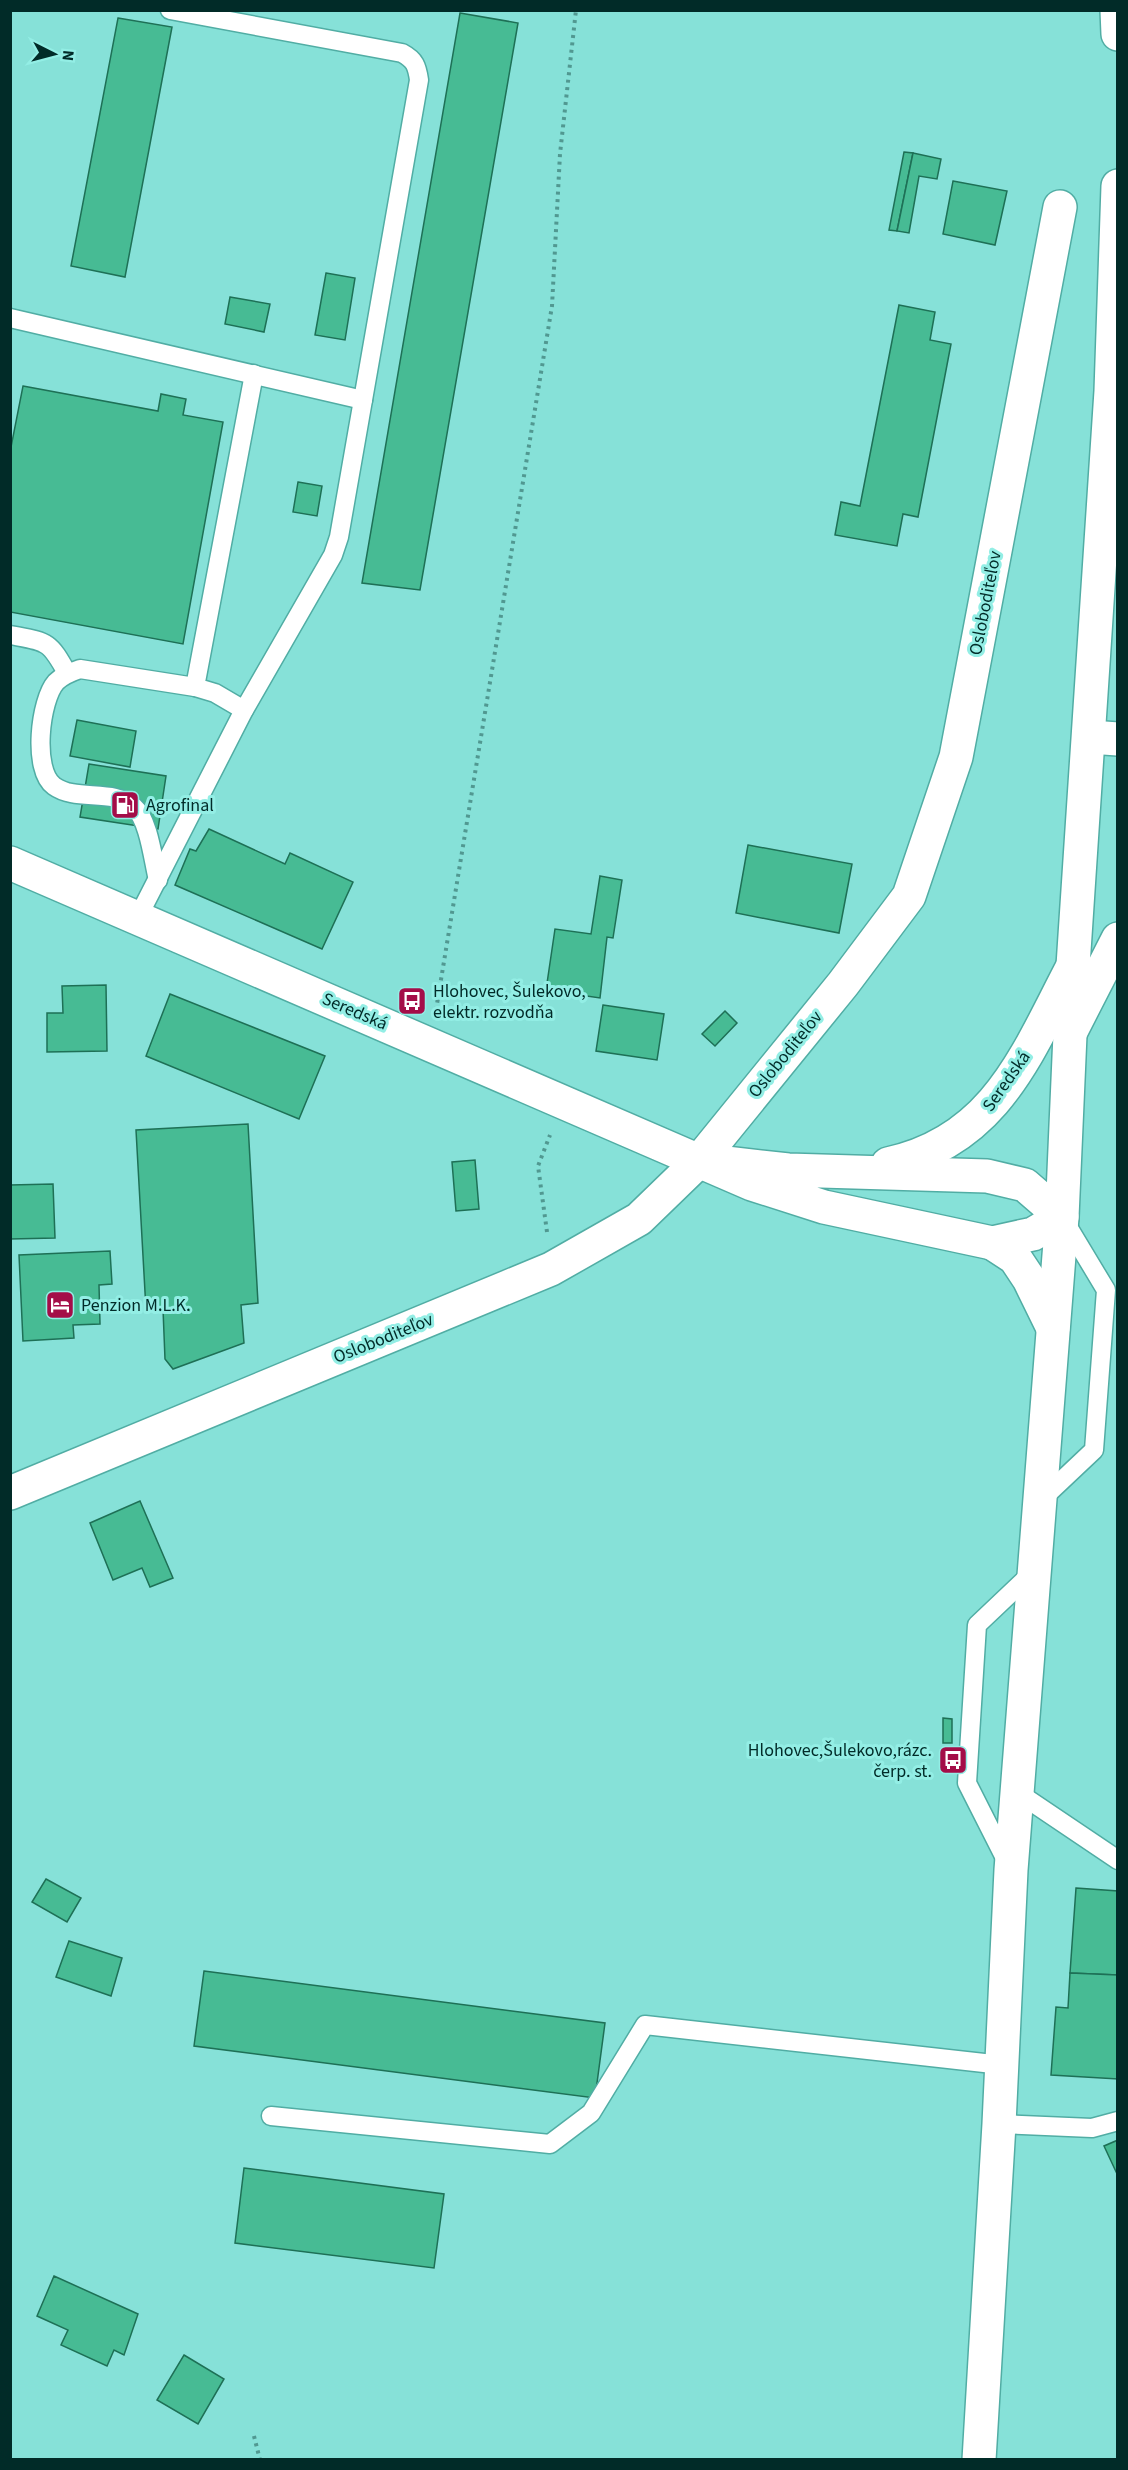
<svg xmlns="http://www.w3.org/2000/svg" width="1128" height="2470" font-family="'Source Sans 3',sans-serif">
<rect width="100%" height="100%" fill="#86e1d8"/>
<g fill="#47bb94" stroke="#1e7056" stroke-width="1.5">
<polygon points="460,13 518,23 420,590 362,583"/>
<polygon points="118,18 172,27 125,277 71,266"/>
<polygon points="904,152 913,153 897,231 889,230"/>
<polygon points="913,153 941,159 937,179 919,176 909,233 897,231"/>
<polygon points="953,181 1007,191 995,245 943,234"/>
<polygon points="326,273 355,278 345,340 315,335"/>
<polygon points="230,297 270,304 264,332 225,324"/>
<polygon points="899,305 935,312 930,340 951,344 918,517 903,514 897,546 835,535 841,502 860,506"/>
<polygon points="23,386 158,411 161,394 186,399 183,415 223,422 183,644 10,612 10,452"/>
<polygon points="298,482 322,486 317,516 293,512"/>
<polygon points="77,720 136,731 130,767 70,756"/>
<polygon points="89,764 166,776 158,829 80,817"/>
<polygon points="209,829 285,864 290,853 353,882 322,949 175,885 190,849 196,851"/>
<polygon points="748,845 852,864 839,933 736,913"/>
<polygon points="600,876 622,880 613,938 607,937 600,998 546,990 555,929 591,934"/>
<polygon points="106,985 107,1051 47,1052 47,1013 63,1013 62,986"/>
<polygon points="170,994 325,1056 299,1119 146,1056"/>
<polygon points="603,1005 664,1014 657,1060 596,1051"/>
<polygon points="725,1011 737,1023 715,1046 702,1034"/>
<polygon points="248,1124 258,1303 241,1305 244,1343 173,1369 165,1359 163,1309 146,1310 136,1130"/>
<polygon points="475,1160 479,1209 456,1211 452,1162"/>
<polygon points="53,1184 55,1238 10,1239 10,1185"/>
<polygon points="110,1251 112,1284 99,1285 100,1324 73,1325 74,1338 23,1341 19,1255"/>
<polygon points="140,1501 173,1578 150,1587 142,1568 113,1580 90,1523"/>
<polygon points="943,1718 952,1719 952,1743 943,1743"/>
<polygon points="46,1879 81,1898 67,1922 32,1902"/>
<polygon points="1076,1888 1118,1891 1118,1975 1070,1973"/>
<polygon points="69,1941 122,1958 111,1996 56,1977"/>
<polygon points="204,1971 605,2023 595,2098 194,2046"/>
<polygon points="1070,1973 1118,1975 1118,2079 1051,2075 1056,2007 1068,2008"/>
<polygon points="1118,2140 1118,2176 1104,2146"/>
<polygon points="244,2168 444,2194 434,2268 235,2243"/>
<polygon points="54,2276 138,2314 124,2355 114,2350 107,2366 61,2345 68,2330 37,2316"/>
<polygon points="184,2355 224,2379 198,2424 157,2400"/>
</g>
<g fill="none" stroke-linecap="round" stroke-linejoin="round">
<g stroke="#51ada4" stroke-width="21">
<g id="service">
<polyline points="10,318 363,400"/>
<path d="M10,635C47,642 49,640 67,673"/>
<polyline points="244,710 215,693 195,687 254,374"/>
<path d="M158,880C153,860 149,820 134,807C113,788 76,802 54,786C32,770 40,700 56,682C63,675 71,672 80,669L195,687"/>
<path d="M137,919L244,710L333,555L339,537L419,80C417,66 415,60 402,53L170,10"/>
<polyline points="1041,1500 1094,1450 1106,1290 1065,1222"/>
<polyline points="1017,1792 1118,1860"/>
<polyline points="1007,1862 967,1783 977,1625 1035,1570"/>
<polyline points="271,2116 550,2144 591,2113 645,2025 1002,2065"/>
<polyline points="999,2124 1092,2128 1118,2121"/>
</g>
</g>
<g stroke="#51ada4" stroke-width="36">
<polyline id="minor" points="10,1493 551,1269 639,1219 700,1160 843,984 909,896 956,757 1060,207"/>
</g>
<g stroke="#51ada4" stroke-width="36">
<g id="tertiary">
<polyline points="1090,737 1118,739"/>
<polyline points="10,863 752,1184 824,1207 992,1243 1033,1234 1062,1217 1025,1185 987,1176 788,1170 700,1160"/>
<polyline points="1070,1033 1118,939"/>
<path d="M888,1164C996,1141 1027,1053 1073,966"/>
<polyline points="992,1243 1015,1258 1029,1279 1053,1328"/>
</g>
</g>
<g stroke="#51ada4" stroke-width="36">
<g id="secondary">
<polyline points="1117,10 1118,34"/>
<polyline points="979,2460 999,2124 1011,1870 1062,1217 1073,966 1111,391 1118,186"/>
</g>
</g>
<g stroke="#519891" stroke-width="4" stroke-dasharray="3 4.5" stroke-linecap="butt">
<polyline points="436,1010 552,306 560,154 576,10"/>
<polyline points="547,1232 538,1166 550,1135"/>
<polyline points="254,2436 260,2460"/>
</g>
<use href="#service" stroke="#fff" stroke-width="18"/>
<use href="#minor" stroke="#fff" stroke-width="33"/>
<use href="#tertiary" stroke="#fff" stroke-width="33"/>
<use href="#secondary" stroke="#fff" stroke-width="33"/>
</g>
<defs>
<g id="fuel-square" transform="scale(1.5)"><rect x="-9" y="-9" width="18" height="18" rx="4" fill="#a40d48" stroke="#93eee5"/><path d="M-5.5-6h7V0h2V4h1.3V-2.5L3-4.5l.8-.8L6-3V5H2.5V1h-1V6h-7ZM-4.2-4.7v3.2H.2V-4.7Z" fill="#fff"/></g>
<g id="bus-square" transform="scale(1.5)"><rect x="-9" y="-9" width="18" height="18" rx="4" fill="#a40d48" stroke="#93eee5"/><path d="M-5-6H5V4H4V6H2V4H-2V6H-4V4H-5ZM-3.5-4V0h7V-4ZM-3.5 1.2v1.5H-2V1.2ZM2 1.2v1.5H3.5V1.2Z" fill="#fff"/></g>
<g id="hotel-square" transform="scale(1.5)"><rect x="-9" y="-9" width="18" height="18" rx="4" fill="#a40d48" stroke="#93eee5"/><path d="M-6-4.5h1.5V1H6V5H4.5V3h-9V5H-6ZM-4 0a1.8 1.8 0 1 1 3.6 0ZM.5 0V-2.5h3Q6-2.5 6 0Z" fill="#fff"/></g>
</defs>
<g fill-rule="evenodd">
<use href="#fuel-square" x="125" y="805"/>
<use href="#bus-square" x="412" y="1001"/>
<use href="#hotel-square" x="60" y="1305"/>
<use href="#bus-square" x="953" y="1760"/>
</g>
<g text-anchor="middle" stroke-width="6" stroke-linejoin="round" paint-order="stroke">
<g font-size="18" fill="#012b28" stroke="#93eee5">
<text transform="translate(985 603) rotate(-79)" y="6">Osloboditeľov</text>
<text transform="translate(355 1011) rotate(23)" y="6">Seredská</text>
<text transform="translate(785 1054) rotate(-51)" y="6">Osloboditeľov</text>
<text transform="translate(1006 1081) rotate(-55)" y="6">Seredská</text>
<text transform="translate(383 1338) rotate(-22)" y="6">Osloboditeľov</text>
</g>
<g font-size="18" fill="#012b28" stroke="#93eee5" text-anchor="start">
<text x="146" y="811">Agrofinal</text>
<text x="433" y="997">Hlohovec, Šulekovo,<tspan x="433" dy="21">elektr. rozvodňa</tspan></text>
<text x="81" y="1311">Penzion M.L.K.</text>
<text x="932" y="1756" text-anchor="end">Hlohovec,Šulekovo,rázc.<tspan x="932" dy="21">čerp. st.</tspan></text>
</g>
</g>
<rect width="1128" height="2470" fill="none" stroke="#012b28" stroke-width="24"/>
<g transform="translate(54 54) rotate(96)" stroke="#93eee5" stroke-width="4.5" paint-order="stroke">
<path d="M0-4.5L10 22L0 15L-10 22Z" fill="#012b28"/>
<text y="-9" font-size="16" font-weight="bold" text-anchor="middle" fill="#012b28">N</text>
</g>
</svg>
